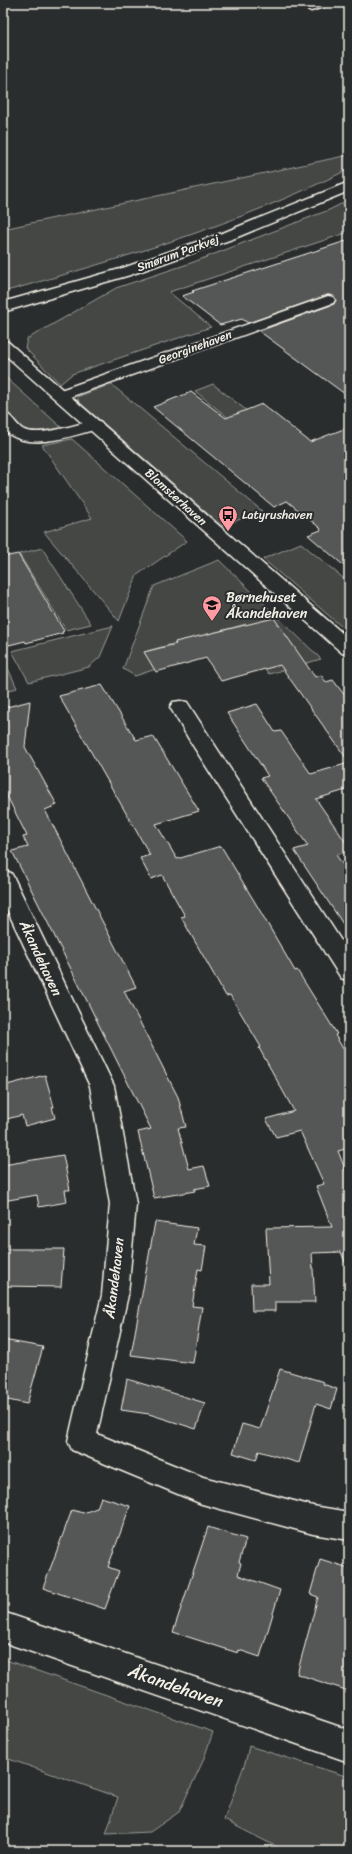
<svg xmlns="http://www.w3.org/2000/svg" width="352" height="1854" font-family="Sriracha,sans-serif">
<rect width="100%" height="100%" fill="#2a2d2e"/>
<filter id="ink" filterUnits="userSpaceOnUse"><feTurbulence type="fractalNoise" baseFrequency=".025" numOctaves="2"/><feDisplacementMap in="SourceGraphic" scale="8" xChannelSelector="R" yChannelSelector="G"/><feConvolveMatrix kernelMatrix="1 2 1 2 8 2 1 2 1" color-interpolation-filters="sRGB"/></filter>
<g filter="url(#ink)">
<g fill="#444645" stroke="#9c9c96">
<path d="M349,155V169C239,224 121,259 3,292V229Z"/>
<polygon points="349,200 349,232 169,292 211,327 72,374 60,384 25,348 27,339 116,288 191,263 329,210"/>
<polygon points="3,375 62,428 39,433 24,431 15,424 3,407"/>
<polygon points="111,384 262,511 222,526 79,402 77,397"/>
<polygon points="213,384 337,482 318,490 195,391"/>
<polygon points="72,439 187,541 137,575 119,621 44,532 92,518 42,445"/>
<polygon points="301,543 349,583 349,633 263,559"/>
<polygon points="42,548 91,624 66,630 19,554"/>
<polygon points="219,560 321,659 269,674 256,657 259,642 246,624 147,651 159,668 135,676 123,669 154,586"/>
<polygon points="113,626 100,657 89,667 29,682 12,651"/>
<polygon points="6,664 17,688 3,692 3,665"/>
<polygon points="3,1659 213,1732 203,1761 179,1812 150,1832 106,1834 118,1797 3,1757"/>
<polygon points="249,1746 349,1777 349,1851 285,1851 224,1820 246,1760"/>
</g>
<g fill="#555756" stroke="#f4f1e8">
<polygon points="349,240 349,397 259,331 334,304 336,299 333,296 328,295 248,323 242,319 220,325 182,296 194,292 192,291"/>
<polygon points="191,392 226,418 262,404 310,442 349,427 349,570 308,535 321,530 320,528 287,501 274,507 153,407"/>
<polygon points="18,554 64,631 62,632 63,633 26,643 25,641 9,645 3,635 3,557"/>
<polygon points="274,618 315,677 321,675 326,682 333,680 349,701 349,762 280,665 221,681 206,658 156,672 144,652 176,644 175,642"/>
<polygon points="102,685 136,740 153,736 199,811 156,824 177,859 221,846 256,904 295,971 297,970 337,1034 335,1035 349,1059 349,1148 338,1151 349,1179 349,1267 347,1267 341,1252 312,1253 315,1302 275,1302 275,1311 252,1311 251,1284 269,1284 266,1228 332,1227 316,1186 324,1184 300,1131 276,1137 266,1119 294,1111 259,1048 261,1047 230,995 226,996 181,917 185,916 162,875 151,879 140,858 150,855 59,696"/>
<polygon points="30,701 25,747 57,805 45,810 136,987 124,991 178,1097 186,1127 178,1128 189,1169 204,1166 210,1186 194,1189 195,1191 154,1198 138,1132 151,1129 12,851 28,847 23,837 27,836 3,788 3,708"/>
<polygon points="257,704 275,732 281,731 311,774 349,763 349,789 316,799 349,847 349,851 336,855 349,873 349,933 294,850 308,846 261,778 268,776 227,713"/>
<polygon points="45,1075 54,1107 52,1107 55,1118 25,1126 22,1115 3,1120 3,1086"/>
<polygon points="63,1155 70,1190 65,1190 67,1202 39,1207 37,1195 3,1201 3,1165"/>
<polygon points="155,1222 197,1228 194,1245 206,1246 202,1270 198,1269 192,1306 202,1307 193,1363 131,1355"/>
<polygon points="3,1249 64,1249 61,1287 3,1286"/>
<polygon points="3,1340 43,1347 27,1404 3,1399"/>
<polygon points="280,1369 324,1382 323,1384 337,1389 331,1409 316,1404 299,1463 259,1451 256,1460 233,1453 242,1424 260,1429"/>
<polygon points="127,1379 205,1403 196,1429 149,1414 121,1410"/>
<polygon points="101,1497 130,1506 108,1567 119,1571 105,1609 43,1588 72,1510 83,1513 97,1508"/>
<polygon points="208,1527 246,1539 239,1562 241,1563 238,1575 280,1590 260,1657 239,1650 238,1653 173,1632"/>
<polygon points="320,1559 349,1568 349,1691 297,1674 318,1597 310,1594"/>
</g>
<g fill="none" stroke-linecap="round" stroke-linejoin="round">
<g stroke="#f4f1e8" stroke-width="3">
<g id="service">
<polygon points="323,3 335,3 311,11 307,9"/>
<polygon points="339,3 349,3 349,5 343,5"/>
</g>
</g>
<g stroke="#f4f1e8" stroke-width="3">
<g id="minor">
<polygon points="328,296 333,297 335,300 333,303 67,398 61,400 55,398 53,395 55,392"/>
<path d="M3,412C13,415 15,425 24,430C41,437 77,424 95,420L101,422L103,425L101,428C73,435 27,454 3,429Z"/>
<polygon points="180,701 187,702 349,953 349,981 341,978 190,741 170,707 173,702"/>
<polygon points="3,870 11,873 14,878 114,1086 136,1204 128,1295 97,1434 203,1477 313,1506 349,1512 349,1540 313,1534 202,1504 72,1450 68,1441 102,1295 110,1204 90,1086 3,901"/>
<polygon points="3,1612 349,1730 349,1762 3,1642"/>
</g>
</g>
<g stroke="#f4f1e8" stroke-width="3">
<g id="tertiary">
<polygon points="349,182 349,191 235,238 130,275 3,312 3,302 120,269 225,232"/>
<polygon points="3,340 8,342 349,639 349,655 342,653 3,353"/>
</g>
</g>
<use href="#service" fill="#2a2d2e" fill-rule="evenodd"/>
<use href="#minor" fill="#2a2d2e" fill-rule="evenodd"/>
<use href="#tertiary" fill="#2a2d2e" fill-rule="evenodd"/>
</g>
</g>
<defs>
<g id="bus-pin" transform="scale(1)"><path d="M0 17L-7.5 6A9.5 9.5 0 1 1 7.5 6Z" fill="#ff9aa2" stroke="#2a2d2e"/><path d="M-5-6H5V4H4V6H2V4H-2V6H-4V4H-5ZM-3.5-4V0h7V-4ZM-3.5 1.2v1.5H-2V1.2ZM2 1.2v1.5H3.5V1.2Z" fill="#111"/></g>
<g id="school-pin" transform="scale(1)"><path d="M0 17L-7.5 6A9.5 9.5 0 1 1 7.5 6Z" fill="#ff9aa2" stroke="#2a2d2e"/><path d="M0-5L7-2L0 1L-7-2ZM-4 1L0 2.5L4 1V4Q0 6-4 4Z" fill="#111"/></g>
</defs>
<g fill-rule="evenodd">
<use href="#bus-pin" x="228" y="515"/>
<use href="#school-pin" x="212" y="605"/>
</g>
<g text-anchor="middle" stroke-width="4" stroke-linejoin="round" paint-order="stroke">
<g font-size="12" fill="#f4f1e8" stroke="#2a2d2e">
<text transform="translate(178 253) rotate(-20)" y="4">Smørum Parkvej</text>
<text transform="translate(195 347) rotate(-20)" y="4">Georginehaven</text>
<text transform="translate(176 497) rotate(42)" y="4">Blomsterhaven</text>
</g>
<g font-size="12" fill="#f4f1e8" stroke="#2a2d2e" text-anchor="start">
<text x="242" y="519">Latyrushaven</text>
</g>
<g font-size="14" fill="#f4f1e8" stroke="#2a2d2e" text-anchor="start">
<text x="226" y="602">Børnehuset<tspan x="226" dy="16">Åkandehaven</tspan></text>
</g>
<g font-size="14" fill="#f4f1e8" stroke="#2a2d2e">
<text transform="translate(41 958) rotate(65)" y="5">Åkandehaven</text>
<text transform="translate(114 1278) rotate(-83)" y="5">Åkandehaven</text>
</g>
<g font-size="17" fill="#f4f1e8" stroke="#2a2d2e">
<text transform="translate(176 1686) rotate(19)" y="6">Åkandehaven</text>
</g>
</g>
<rect width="352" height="1854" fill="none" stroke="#2a2d2e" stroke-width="16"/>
<rect x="8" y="8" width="336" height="1838" fill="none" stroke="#f4f1e8" stroke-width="1.5" filter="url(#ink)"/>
</svg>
